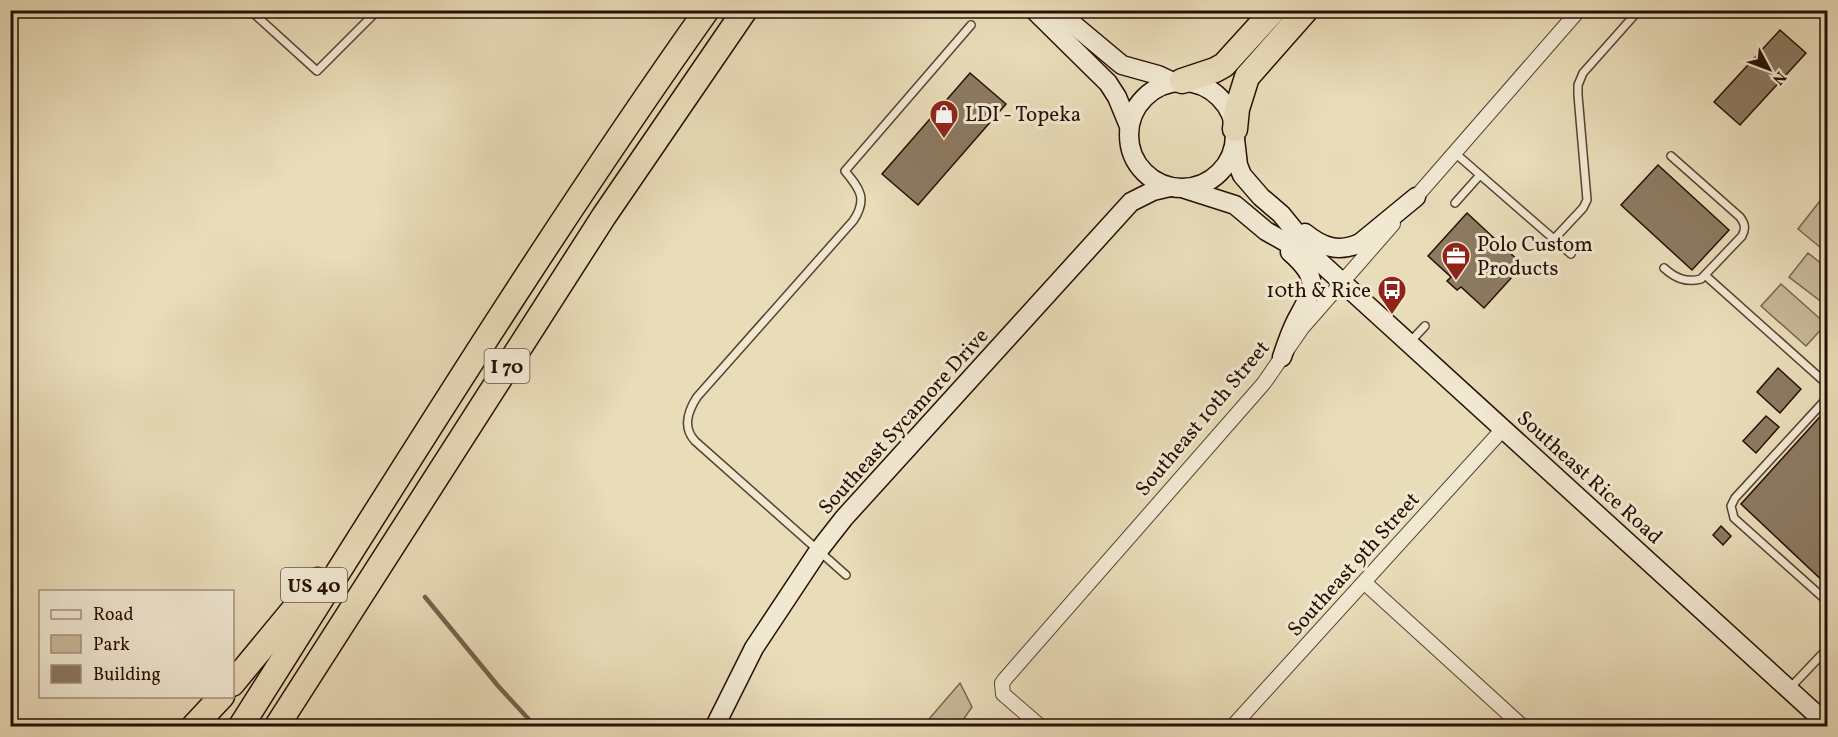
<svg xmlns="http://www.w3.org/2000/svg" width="1838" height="737" font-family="Vollkorn,serif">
<rect width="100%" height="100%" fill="#e9dcb9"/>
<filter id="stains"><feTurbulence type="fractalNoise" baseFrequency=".00333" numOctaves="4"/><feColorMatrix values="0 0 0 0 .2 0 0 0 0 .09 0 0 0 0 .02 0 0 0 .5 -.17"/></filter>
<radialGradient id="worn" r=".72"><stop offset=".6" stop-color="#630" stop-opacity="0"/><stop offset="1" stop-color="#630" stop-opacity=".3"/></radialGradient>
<g fill="#c8b99a" stroke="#78644e" stroke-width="1.5">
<polygon points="1827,192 1827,253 1798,229"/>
<polygon points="1808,253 1827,268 1827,306 1789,277"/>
<polygon points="1781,284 1826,324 1806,346 1761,306"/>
<polygon points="960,683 972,707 959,726 923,726"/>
</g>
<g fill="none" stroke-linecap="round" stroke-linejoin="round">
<polyline stroke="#74604b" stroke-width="4.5" points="425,597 499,687 535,726"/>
</g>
<g fill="#8c7a62" stroke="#270f03" stroke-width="1.5">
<polygon points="1780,30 1806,53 1740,125 1714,102"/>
<polygon points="970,73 1006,104 918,205 882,174"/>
<polygon points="1658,165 1729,230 1692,270 1621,205"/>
<polygon points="1467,213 1523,265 1484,308 1461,287 1457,290 1447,281 1451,277 1428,256"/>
<polygon points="1778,368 1801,389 1780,413 1757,392"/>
<polygon points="1827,409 1827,585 1741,504"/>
<polygon points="1766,416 1779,427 1756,453 1743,441"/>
<polygon points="1721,526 1731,536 1723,545 1713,535"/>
</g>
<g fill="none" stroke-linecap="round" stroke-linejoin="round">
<g stroke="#584230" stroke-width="10">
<g id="lane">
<polyline points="250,10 317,71 378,10"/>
<polyline points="1455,153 1571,254"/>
<polyline points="1455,203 1480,175"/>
<polyline points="1554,239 1583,208 1587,200 1578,95 1578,85 1583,73 1639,10"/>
<path d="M1664,268C1675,278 1686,283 1701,279L1742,236C1746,228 1745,224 1740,217L1671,156"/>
<polyline points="1706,276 1828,385"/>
<polyline points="1410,342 1425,326"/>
<polyline points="1828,397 1735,498 1731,506 1734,518 1828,602"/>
<path d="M846,575L695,441C682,427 688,411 697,397L853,221C868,199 860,189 845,171L971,25"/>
<polyline points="1789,689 1828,648"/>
</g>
</g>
<g stroke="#584230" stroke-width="16">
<g id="street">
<polyline points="1409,205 1579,10"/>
<polyline points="1365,583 1522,726"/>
<polyline points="1040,726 1003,694 1002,683 1005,679 1264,383 1302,328 1393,224"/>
<polyline points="1233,726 1503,429"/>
</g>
</g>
<g stroke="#270f03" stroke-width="21">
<g id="secondary">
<polyline points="1034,10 1108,83 1117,97 1129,126"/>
<polyline points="1056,10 1122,65 1158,75 1173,82"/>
<circle cx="1182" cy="135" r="53"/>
<polyline points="1235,139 1238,165 1242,175 1261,197 1281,214 1321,263 1828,725"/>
<polyline points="1185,189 1235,205 1266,231 1310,256"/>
<path d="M1305,233C1322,247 1339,253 1360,243L1416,197"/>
<path d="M1282,357C1286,345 1290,333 1296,321C1313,289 1322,280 1290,252"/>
<polyline points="715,726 754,648 819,550 844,518 1131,202 1153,191 1170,187"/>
</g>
</g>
<g stroke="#270f03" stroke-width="27">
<g id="highway">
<polyline points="1182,81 1215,70 1224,65 1274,10"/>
<polyline points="1235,129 1237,109 1247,77 1306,10"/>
<polyline points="232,684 318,580"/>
<polyline points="194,726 222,696"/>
<path d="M241,726C393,486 542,243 707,10"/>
<polyline points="277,726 604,216 745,10"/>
</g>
</g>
<use href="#lane" stroke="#f1e8d2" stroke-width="7"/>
<use href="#street" stroke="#f1e8d2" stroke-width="14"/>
<use href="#secondary" stroke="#f1e8d2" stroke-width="18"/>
<use href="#highway" stroke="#e9dcb9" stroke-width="24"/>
</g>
<defs>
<g id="shop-pin" transform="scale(1.5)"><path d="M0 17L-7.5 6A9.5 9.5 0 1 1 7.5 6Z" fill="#8f2418" stroke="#f1e8d2"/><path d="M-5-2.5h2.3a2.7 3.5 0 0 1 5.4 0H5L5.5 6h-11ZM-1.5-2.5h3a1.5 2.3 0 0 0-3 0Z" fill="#fff"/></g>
<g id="office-pin" transform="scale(1.5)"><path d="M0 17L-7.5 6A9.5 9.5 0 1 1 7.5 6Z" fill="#8f2418" stroke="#f1e8d2"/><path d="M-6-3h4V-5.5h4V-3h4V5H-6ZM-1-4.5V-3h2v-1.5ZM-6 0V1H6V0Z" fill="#fff"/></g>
<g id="bus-pin" transform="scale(1.5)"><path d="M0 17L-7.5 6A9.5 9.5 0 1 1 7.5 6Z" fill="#8f2418" stroke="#f1e8d2"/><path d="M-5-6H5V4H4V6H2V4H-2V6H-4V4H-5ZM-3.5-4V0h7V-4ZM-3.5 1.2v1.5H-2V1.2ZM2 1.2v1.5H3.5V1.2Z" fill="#fff"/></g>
</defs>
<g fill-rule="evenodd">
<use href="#shop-pin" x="944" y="114"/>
<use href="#office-pin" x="1456" y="256"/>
<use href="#bus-pin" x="1392" y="290"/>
</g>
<g text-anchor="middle" stroke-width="6" stroke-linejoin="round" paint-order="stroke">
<g fill="#f1e8d2" stroke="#645041" stroke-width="1.5">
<rect x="484.5" y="349" width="45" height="34" rx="4.5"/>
<rect x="281" y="568" width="66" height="34" rx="4.5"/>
</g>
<g font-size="20" font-weight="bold" fill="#270f03">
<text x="507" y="373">I 70</text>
<text x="314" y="592">US 40</text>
</g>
<g font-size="21" fill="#270f03" stroke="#f1e8d2" text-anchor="start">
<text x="965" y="121">LDI - Topeka</text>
<text x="1477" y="251">Polo Custom<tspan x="1477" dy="24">Products</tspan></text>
<text x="1371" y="297" text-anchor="end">10th &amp; Rice</text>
</g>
<g font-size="21" fill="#270f03" stroke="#f1e8d2">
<text transform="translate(1202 418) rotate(-50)" y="7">Southeast 10th Street</text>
<text transform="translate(903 421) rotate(-48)" y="7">Southeast Sycamore Drive</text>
<text transform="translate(1590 477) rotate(42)" y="7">Southeast Rice Road</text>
<text transform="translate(1353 564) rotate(-48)" y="7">Southeast 9th Street</text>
</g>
</g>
<rect width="1838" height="737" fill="none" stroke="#e9dcb9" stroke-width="36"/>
<rect x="12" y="12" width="1814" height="713" fill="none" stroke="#270f03" stroke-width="3"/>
<rect x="18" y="18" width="1802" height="701" fill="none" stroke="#270f03" stroke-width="1.5"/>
<rect x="39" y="590" width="195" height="108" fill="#f1e8d2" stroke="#a0917f" stroke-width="1.5"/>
<rect x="51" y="610" width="30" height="9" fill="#f1e8d2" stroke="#a0917f" stroke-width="1.5"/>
<text x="93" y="620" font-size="18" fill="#270f03">Road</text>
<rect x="51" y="635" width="30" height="18" fill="#c8b99a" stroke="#a0917f" stroke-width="1.5"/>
<text x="93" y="650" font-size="18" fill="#270f03">Park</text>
<rect x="51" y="665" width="30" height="18" fill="#8c7a62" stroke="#a0917f" stroke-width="1.5"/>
<text x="93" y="680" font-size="18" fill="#270f03">Building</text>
<g transform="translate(1769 69) rotate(131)" stroke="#f1e8d2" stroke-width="4.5" paint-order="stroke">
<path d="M0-4.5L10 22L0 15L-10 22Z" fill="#270f03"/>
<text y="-9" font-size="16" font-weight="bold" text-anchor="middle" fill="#270f03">N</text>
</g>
<rect width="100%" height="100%" filter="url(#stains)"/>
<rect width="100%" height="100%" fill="url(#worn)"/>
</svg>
